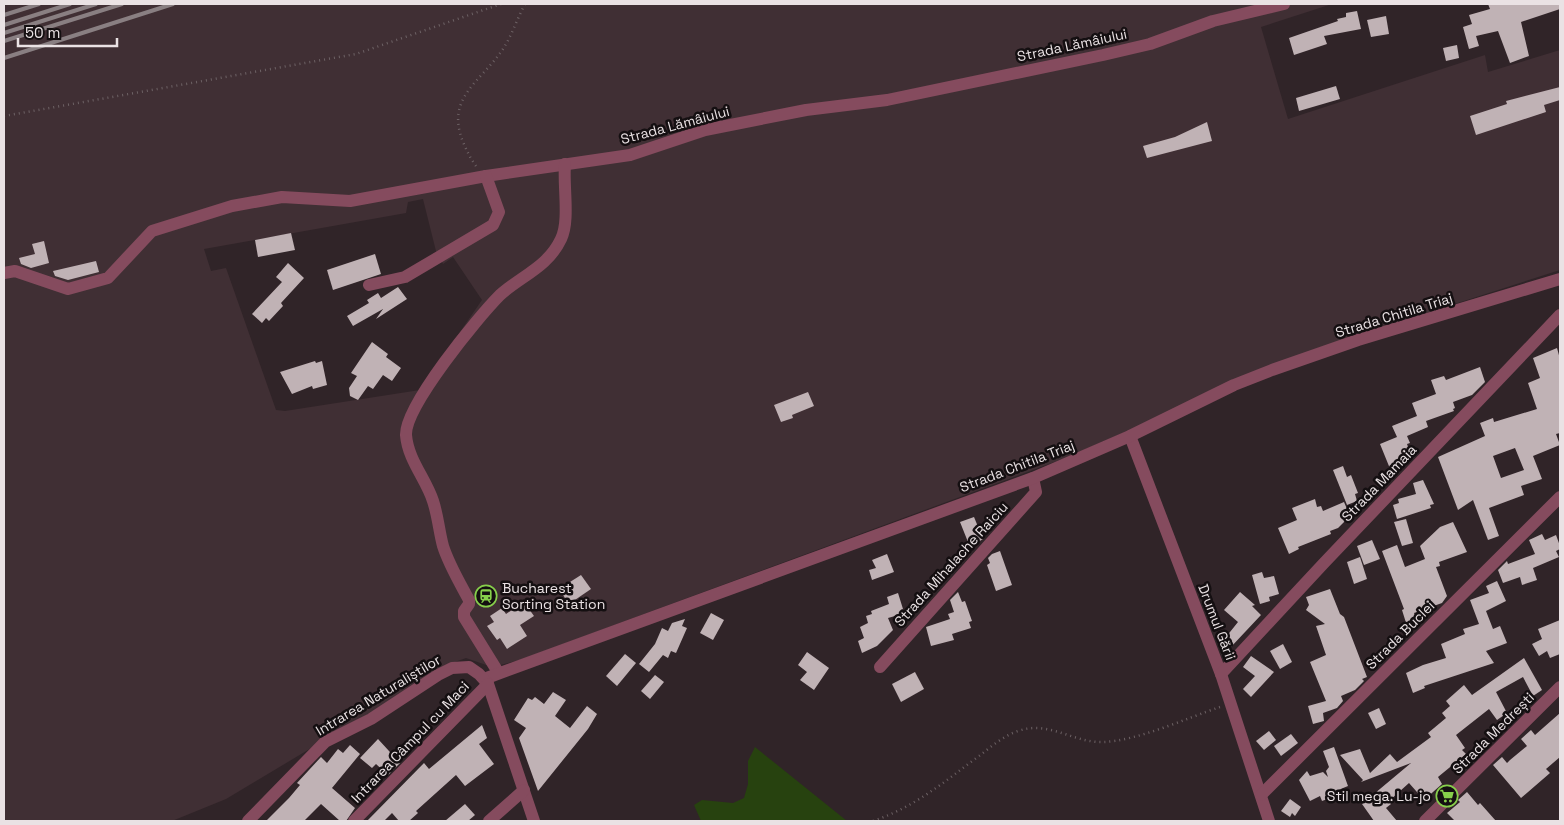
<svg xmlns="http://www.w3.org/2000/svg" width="1564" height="825" font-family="'Space Grotesk',sans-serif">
<rect width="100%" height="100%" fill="#302428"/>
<path fill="#402f34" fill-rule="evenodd" d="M4,4H1332L1261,27L1288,119L1485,55L1488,72L1560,50V270L1318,348L1065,458L520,660L492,667L466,658L455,662L226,799L172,821H4ZM423,199L436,251L443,264L453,257L482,300L420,390L285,411L276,410L226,268L211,271L204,249L406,213L408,202Z"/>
<polygon fill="#27420f" points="755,747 847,821 701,821 694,805 702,800 733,803 744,798 748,784 748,761"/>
<g fill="#c0b2b5" fill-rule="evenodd">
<polygon points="1488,4 1560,4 1560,9 1521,22 1529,56 1510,63 1498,31 1476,36 1479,46 1469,49 1463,27 1472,24 1469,15 1490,9"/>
<polygon points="1357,11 1361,29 1324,36 1327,44 1294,55 1289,38 1338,21 1337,19 1346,17 1346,13"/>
<polygon points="1386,16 1389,34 1371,37 1367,20"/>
<polygon points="1457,45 1459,58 1446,61 1443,48"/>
<polygon points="1336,86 1340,99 1299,111 1296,98"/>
<polygon points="1560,87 1560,100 1544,105 1546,112 1476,135 1470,116 1507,104 1506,101"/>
<polygon points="1207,122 1212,141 1147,158 1143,146 1175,137"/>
<polygon points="291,233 295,250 258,257 255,240"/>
<polygon points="44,241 49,263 31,268 21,264 19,258 35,254 32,244"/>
<polygon points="375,254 381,274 333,290 327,270"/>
<polygon points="96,261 99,272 68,280 55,276 53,271"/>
<polygon points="288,263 304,278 281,303 283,306 269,321 266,318 262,323 252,314 282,282 276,277"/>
<polygon points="398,287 407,299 376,319 383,309 353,326 347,316 369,303 367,300 378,293 381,298"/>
<polygon points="372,342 388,354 386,357 401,368 392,381 383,375 373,389 368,386 358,400 350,396 349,388 357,376 351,373"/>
<path d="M1557,348L1560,359V433L1556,434L1560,445L1533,456L1542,479L1521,486L1524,495L1489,508L1499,536L1488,540L1473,500L1458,510L1438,457L1485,436L1480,423L1493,418L1494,422L1537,409L1528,383L1540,378L1533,358ZM1515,448L1524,470L1501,478L1493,456Z"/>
<polygon points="315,361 316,363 322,361 327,385 313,389 312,386 292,394 280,372"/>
<polygon points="1480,367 1485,382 1472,395 1453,402 1455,408 1453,409 1454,411 1426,421 1428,427 1407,436 1410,443 1407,444 1412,458 1393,476 1380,444 1397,437 1392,426 1417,416 1412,403 1436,394 1431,380 1444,376 1446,380"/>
<polygon points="808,392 814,406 792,415 793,418 781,422 774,405"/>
<polygon points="1343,466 1347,477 1351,475 1358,493 1355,494 1357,501 1347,505 1333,470"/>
<polygon points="1423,480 1434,504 1430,505 1431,508 1397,519 1393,505 1399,503 1398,499 1416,494 1413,483"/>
<polygon points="1315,499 1317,507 1321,506 1323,511 1344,502 1350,516 1338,528 1330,531 1331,534 1298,547 1299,549 1289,554 1278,528 1297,520 1292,508"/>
<polygon points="974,517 983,539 970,547 960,522"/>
<polygon points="1406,519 1413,543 1402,546 1394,522"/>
<polygon points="1453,522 1467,552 1439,562 1440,566 1436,567 1447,596 1442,603 1414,613 1417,622 1407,626 1402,610 1404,609 1382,551 1397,545 1405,567 1425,559 1420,546 1440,527"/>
<polygon points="1542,534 1545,540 1556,535 1560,546 1560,549 1556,551 1559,557 1533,568 1537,580 1522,585 1520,577 1503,583 1498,570 1507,561 1508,564 1535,554 1529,540"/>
<polygon points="1372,540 1380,559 1364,565 1357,546"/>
<polygon points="1000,551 1012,585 996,591 987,565 990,563 988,558 992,554"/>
<polygon points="887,554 894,572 872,580 869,570 876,568 872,560"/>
<polygon points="1360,557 1367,579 1354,584 1347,562"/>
<polygon points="1262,572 1264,578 1274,576 1279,594 1269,597 1270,601 1260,604 1252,575"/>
<polygon points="581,575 591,589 569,604 559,589"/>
<polygon points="1497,581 1506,601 1486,611 1493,629 1500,626 1507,643 1486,651 1494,663 1424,686 1425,688 1413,693 1406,673 1423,665 1446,658 1441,644 1465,634 1463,629 1479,624 1470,600 1489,593 1486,586"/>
<polygon points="1330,589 1340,614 1344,617 1367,677 1362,679 1364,681 1355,690 1341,696 1343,701 1337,708 1323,713 1324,721 1313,724 1308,706 1326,701 1310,662 1326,655 1316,626 1325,624 1306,610 1309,605 1306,597"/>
<polygon points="958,592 962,602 965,601 972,621 969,622 971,628 952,634 954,640 931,646 926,627 950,619 948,614 954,612 950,600"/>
<polygon points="1240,592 1255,605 1252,606 1261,615 1230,648 1226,637 1238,622 1224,610"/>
<polygon points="898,593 903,609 901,610 902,614 888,618 893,630 877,646 862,653 858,641 864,638 860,627 868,623 866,616 872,614 871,611 889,604 887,597"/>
<polygon points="524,602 534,616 520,625 527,636 507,649 500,638 497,640 487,626 494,622 490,616 502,608 506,614"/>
<polygon points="711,613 724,620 713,640 700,633"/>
<polygon points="685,619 682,626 687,628 676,653 671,651 668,658 663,655 649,672 639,664 655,644 662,628 668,631 672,623"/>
<polygon points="1560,620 1560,654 1550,658 1547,651 1539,656 1532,644 1542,639 1538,629"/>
<polygon points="1283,644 1292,662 1280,669 1270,651"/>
<polygon points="807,652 829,668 814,690 800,680 807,672 798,665"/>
<polygon points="625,654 636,663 617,686 606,676"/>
<polygon points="1251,656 1274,672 1251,697 1243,689 1255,676 1243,667"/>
<polygon points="1524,658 1542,690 1533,696 1523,677 1496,692 1507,713 1497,720 1489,709 1456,735 1465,748 1462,750 1466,754 1438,777 1442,784 1424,800 1409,783 1389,801 1391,804 1386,808 1397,821 1374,821 1362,804 1411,763 1361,782 1363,780 1340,755 1360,749 1370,773 1390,754 1397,762 1431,737 1428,733 1446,718 1442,713 1450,706 1446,701 1464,685 1472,695"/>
<polygon points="915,672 924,689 901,702 892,684"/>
<polygon points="655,675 664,682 650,699 641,691"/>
<polygon points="553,692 566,700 555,716 570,728 587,706 597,714 588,729 538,791 519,738 526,728 514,720 528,698 532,700 535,697 544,704"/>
<polygon points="1379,708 1386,724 1376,729 1368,713"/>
<polygon points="1560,713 1560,757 1546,769 1550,773 1521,798 1493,765 1502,757 1507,763 1510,760 1527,746 1521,739 1531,730 1535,735"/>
<polygon points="482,725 487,738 479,744 494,764 465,786 456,775 416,811 418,813 409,821 399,821 392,813 384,821 367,821 424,763 429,769"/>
<polygon points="1269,731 1276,740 1264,750 1256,741"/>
<polygon points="1291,734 1298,743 1281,756 1274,746"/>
<polygon points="378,739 400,763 388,775 376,764 372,768 360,758"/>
<polygon points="350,745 360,754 332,788 355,808 346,821 340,821 321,804 304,821 266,821 289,798 300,785 297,783 321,757 327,763 338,749 343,753"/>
<polygon points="1334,747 1348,786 1331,793 1333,797 1322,801 1320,796 1310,801 1299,780 1307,771 1310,776 1323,772 1328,777 1326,771 1329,767 1323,751"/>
<polygon points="1467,792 1478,805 1480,803 1496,821 1455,821 1447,813 1460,802 1458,800"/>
<polygon points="1290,799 1301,807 1295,816 1292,813 1290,817 1281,811"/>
<polygon points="465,804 475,815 468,821 445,821"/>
</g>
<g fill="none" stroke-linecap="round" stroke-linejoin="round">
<g stroke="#6d6265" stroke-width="2.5" stroke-dasharray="1 4" stroke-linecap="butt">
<polyline points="4,116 356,54 501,4"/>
<path d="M476,166C470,158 467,151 463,142C445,97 481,82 503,49C512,35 517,19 525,4"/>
<path d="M873,821C915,807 944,782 979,756C991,747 1003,736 1018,731C1049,720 1073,743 1103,742C1137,741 1187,718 1220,707"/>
</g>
<g stroke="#854b5e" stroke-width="12">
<polyline points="4,273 15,271 68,289 108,278 152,231 232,206 282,197 350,201 486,176 630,155 705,130 806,110 887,100 1103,55 1150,44 1213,21 1284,4"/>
<polyline points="369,285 405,277 493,225 499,212 486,176"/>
<polyline points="1130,436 1221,674 1269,821"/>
<polyline points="880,667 1036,492 1033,478"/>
<path d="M498,672L464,617V611L469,604V600C460,583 449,565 443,546C439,531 438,516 433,501C426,479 408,460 406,435C405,406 478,317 500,295C521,276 548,267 561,239C570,221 563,186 565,164"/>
<polyline points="1221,674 1324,563 1560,315"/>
<polyline points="484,679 1033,478 1130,436 1234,385 1272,370 1358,340 1560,279"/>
<polyline points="1261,795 1560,497"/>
<polyline points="248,821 325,742 371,719 438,675 452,668 469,667 479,674 488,684 534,821"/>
<polyline points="354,821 488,684"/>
<polyline points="489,821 524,790"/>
<polyline points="1425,821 1560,687"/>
</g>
<g stroke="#897f82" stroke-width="4">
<polyline points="4,15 39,4"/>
<polyline points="4,25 70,4"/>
<polyline points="4,33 96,4"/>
<polyline points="4,41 122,4"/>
<polyline points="4,58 173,4"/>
</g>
</g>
<defs>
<g id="station-ring" transform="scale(1.125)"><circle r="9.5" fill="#140f11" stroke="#87cf4b" stroke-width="1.5"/><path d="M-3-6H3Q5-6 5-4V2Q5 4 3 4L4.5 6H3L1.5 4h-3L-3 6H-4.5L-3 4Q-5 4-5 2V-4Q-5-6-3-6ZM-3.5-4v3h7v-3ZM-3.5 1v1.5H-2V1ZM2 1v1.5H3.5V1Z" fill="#87cf4b"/></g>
<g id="supermarket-ring" transform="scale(1.125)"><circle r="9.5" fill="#140f11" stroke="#87cf4b" stroke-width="1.5"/><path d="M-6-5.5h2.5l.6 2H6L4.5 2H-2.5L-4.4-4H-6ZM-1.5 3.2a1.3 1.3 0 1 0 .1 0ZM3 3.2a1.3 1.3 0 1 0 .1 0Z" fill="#87cf4b"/></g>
</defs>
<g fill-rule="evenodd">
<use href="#station-ring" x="486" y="596"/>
<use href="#supermarket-ring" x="1447" y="796"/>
</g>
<g text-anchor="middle" stroke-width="5" stroke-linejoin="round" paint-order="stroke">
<g font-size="14" fill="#eae2e4" stroke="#140f11">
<text transform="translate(1072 45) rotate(-12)" y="5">Strada Lămâiului</text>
<text transform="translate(675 125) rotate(-15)" y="5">Strada Lămâiului</text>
<text transform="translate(1394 315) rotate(-17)" y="5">Strada Chitila Triaj</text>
<text transform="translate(1017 466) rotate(-21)" y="5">Strada Chitila Triaj</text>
<text transform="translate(1379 483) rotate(-46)" y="5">Strada Mamaia</text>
<text transform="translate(951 564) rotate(-48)" y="5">Strada Mihalache Raiciu</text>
<text transform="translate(1217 622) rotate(69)" y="5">Drumul Gării</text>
<text transform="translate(1400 635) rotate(-45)" y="5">Strada Buclei</text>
<text transform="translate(378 695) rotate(-31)" y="5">Intrarea Naturaliștilor</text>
<text transform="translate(1493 733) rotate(-45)" y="5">Strada Medrești</text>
<text transform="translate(410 742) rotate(-46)" y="5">Intrarea Câmpul cu Maci</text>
</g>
<g font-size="14" fill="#eae2e4" stroke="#140f11" text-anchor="start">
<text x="502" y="593">Bucharest<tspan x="502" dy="16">Sorting Station</tspan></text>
<text x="1431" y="801" text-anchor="end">Stil mega. Lu-jo</text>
</g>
</g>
<rect width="1564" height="825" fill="none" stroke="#eae2e4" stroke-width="10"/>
<path d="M18 38v8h99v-8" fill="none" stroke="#eae2e4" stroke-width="2.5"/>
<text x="25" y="38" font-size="15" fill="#eae2e4" stroke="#140f11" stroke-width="4" paint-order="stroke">50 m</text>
</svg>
